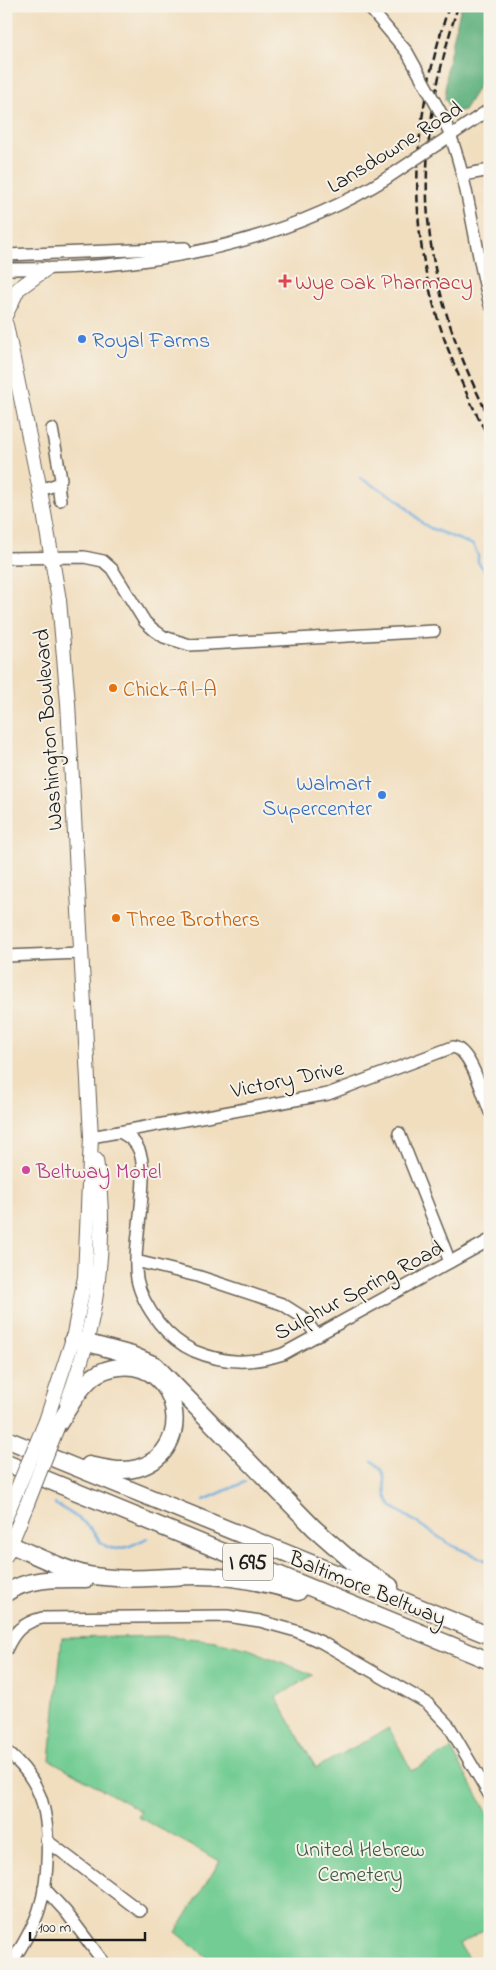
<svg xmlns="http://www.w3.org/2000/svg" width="496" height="1970" font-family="'Indie Flower',sans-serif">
<rect width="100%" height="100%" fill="#f7f3e8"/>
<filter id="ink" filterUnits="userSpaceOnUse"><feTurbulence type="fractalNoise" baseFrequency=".02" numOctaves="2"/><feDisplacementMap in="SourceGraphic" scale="10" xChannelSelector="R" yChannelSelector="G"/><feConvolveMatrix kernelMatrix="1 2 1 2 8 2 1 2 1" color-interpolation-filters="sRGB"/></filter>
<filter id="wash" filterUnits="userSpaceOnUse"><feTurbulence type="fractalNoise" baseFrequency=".0096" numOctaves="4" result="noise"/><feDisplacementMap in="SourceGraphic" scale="20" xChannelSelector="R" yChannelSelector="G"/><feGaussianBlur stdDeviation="1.12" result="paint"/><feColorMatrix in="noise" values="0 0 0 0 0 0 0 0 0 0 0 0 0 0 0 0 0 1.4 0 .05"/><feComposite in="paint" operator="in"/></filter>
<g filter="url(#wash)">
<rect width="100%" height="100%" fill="#f1debf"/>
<polygon fill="#72cc93" stroke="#477458" points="170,1636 216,1641 249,1649 313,1675 276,1697 316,1768 389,1728 412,1771 451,1749 490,1817 490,1926 460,1944 471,1964 216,1964 176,1932 220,1861 138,1817 141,1811 50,1760 62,1638"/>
<polygon fill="#5db07d" stroke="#3c664c" points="461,6 490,6 490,68 464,110 454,112 445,99 447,67"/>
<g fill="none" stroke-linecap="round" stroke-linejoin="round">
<g stroke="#6aacdf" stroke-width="2.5">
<polyline points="360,478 399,500 422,523 430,528 473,545 478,555 478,562 490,577"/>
<path d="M372,1461C393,1475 379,1490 391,1506L451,1545L490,1562"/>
<polyline points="204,1500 245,1482"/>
<path d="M55,1504C67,1511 78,1517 88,1526C94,1531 97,1540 103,1544C116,1555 135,1544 147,1538"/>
</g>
</g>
</g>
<g filter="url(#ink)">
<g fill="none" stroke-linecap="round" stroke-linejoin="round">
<g stroke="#676055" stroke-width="14">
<g id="minor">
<polyline points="368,6 407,52"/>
<path d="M442,115C469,174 473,242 490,305"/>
<polyline points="438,144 490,109"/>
<polyline points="463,175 490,170"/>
<polyline points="6,255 185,248"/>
<path d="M6,269C137,270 274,248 387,178"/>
<polyline points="58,484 60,500"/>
<polyline points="40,490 58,484 61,479 52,429"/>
<polyline points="6,558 84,557 103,561 112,569 145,622 154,630 164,637 190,645 434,631"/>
<polyline points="6,956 81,953"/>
<path d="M120,1132C127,1136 133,1139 137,1146C153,1172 131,1244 137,1279C140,1295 149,1310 159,1323C168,1334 181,1345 194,1351C225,1364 251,1364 283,1354L490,1240"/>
<polyline points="399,1133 450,1262"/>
<path d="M91,1137L328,1094L453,1047C471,1049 483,1096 490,1112"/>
<polyline points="136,1261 197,1276 282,1304 304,1318 317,1336"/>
<path d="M6,1650C14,1632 22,1623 42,1618L227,1616L260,1621L296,1631L321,1642L427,1703L449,1726L490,1796"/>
<path d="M6,1751C21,1763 33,1778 40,1796C51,1825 49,1880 39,1910C33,1929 21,1947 11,1964"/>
<polyline points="46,1840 140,1911"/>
<polyline points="44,1888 66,1912 105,1964"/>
</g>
</g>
<g stroke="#676055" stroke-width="16">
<g id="major">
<polyline points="6,314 18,289 46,269"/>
<polyline points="6,325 40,490 59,600 68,703 91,1137 85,1277 73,1339 46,1421"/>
<path d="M67,1403C96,1326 109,1242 96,1160"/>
<polyline points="6,1516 13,1499"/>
<polyline points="6,1555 27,1504"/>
</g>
</g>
<g stroke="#676055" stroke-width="19">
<g id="highway">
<polyline points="73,1339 132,1355 155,1365 314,1528 355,1564 390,1586"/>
<path d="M58,1425C69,1408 78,1389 94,1376C101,1371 111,1368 119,1367C180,1360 197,1451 138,1468C121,1473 105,1468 89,1465"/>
<polyline points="6,1439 490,1636"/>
<polyline points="6,1463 490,1661"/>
<path d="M6,1535L11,1545C36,1555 63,1570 89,1575C125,1582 163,1576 200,1576C233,1576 266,1583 298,1592"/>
<path d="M6,1593C30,1577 59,1579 86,1579"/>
</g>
</g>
<use href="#minor" stroke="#fff" stroke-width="11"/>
<use href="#major" stroke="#fff" stroke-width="14"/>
<use href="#highway" stroke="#fff" stroke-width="16"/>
<g stroke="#1c1c1c" stroke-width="2.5" stroke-dasharray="8 4" stroke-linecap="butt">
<path d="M449,6C396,169 409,290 490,440"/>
<path d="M458,6C409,161 416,274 490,419"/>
</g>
<g stroke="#676055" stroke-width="14" stroke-linecap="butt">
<g id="minor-bridge">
<polyline points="407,52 442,115"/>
<polyline points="387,178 438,144"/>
</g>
</g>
<g stroke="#676055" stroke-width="16" stroke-linecap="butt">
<g id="major-bridge">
<polyline points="13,1499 46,1421"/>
<polyline points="27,1504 58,1425"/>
</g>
</g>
<use href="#minor-bridge" stroke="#fff" stroke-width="11"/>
<use href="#major-bridge" stroke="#fff" stroke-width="14"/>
</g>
</g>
<path fill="#e0444e" stroke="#f7f3e8" stroke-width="2" d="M282.5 273.5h5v5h5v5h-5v5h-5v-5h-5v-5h5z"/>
<g fill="#3f7fe0" stroke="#f7f3e8" stroke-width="2">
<circle cx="82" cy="339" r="5"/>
<circle cx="382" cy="795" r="5"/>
</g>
<g fill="#e8710a" stroke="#f7f3e8" stroke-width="2">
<circle cx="113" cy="688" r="5"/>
<circle cx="116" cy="918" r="5"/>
</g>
<circle fill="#d1479c" stroke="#f7f3e8" stroke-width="2" cx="26" cy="1170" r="5"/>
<g text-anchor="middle" stroke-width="4" stroke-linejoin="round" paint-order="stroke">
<rect fill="#f7f3e8" stroke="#5e5c59" stroke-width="1" x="223" y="1543.5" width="50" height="37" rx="4"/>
<g font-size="21" font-weight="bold" fill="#1c1c1c">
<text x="248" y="1569">I 695</text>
</g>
<g font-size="22" fill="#1c1c1c" stroke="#f7f3e8">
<text transform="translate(394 146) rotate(-32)" y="8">Lansdowne Road</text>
<text transform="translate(47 730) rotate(-94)" y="8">Washington Boulevard</text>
<text transform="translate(287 1078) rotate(-12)" y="8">Victory Drive</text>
<text transform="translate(358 1289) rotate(-28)" y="8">Sulphur Spring Road</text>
<text transform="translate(368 1587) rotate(22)" y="8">Baltimore Beltway</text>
</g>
<g font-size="22" fill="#be3a42" stroke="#f7f3e8" text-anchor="start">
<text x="295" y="289">Wye Oak Pharmacy</text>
</g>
<g font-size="22" fill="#366cbe" stroke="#f7f3e8" text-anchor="start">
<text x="92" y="347">Royal Farms</text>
<text x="372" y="790" text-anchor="end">Walmart<tspan x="372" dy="25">Supercenter</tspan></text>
</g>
<g font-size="22" fill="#c56008" stroke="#f7f3e8" text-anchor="start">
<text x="123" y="696">Chick-fil-A</text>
<text x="126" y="926">Three Brothers</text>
</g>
<g font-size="22" fill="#b23c85" stroke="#f7f3e8" text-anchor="start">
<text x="36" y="1178">Beltway Motel</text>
</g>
<g font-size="22" fill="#3a5a46" stroke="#f7f3e8">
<text x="360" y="1856">United Hebrew<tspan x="360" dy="25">Cemetery</tspan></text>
</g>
</g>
<rect width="496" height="1970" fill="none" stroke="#f7f3e8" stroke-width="25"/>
<path d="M30 1932v8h115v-8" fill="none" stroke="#1c1c1c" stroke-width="2.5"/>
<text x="38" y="1932" font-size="15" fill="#1c1c1c" stroke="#f7f3e8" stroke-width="4" paint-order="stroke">100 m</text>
</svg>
